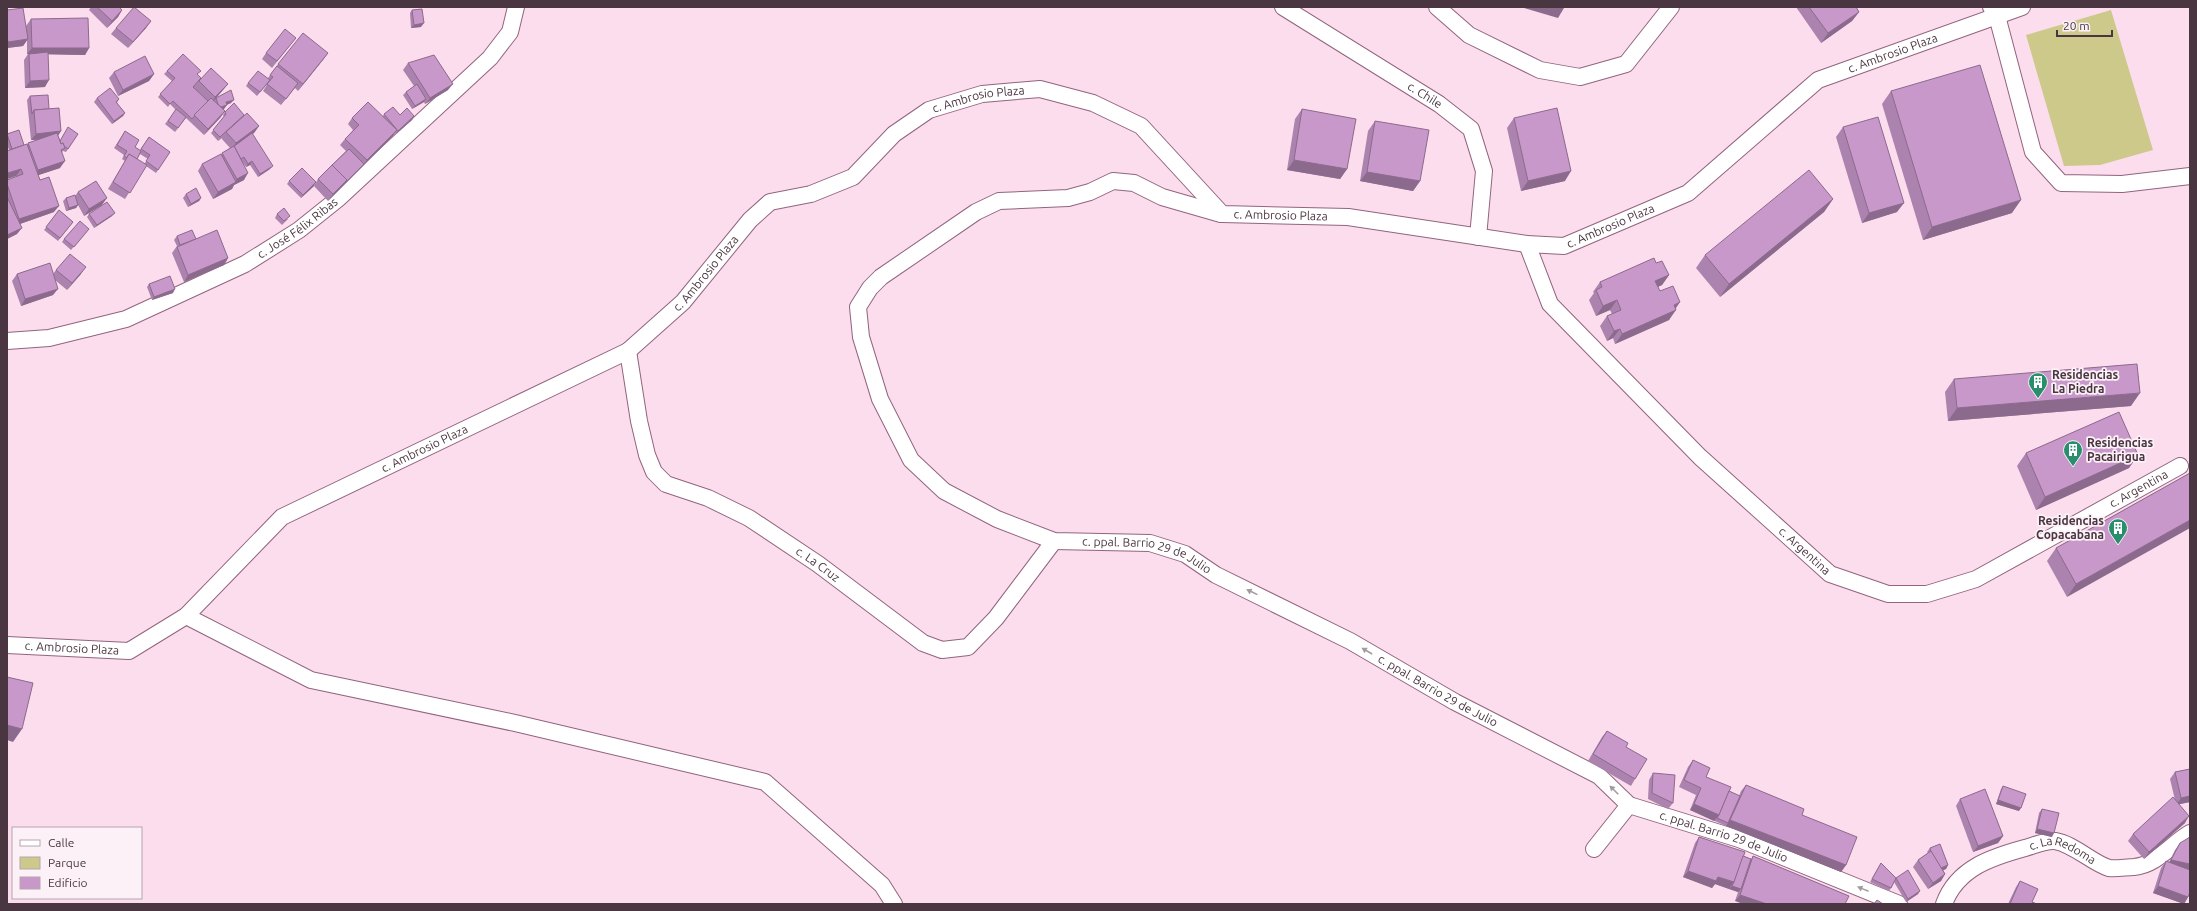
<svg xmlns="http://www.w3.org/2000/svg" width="2197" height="911" font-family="Ubuntu,sans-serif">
<rect width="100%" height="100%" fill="#fcdded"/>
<polygon fill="#ccc98b" points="2111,10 2153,150 2100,165 2064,166 2026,35"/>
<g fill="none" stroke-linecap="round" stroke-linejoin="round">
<g stroke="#92647e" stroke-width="18">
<g id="minor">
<path id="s1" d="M1283,7L1439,104L1471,129L1484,171L1478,237"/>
<polyline points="1437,7 1469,35 1540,70 1580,77 1626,64 1671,7"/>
<polyline points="1991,7 1997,16 2033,152 2061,183 2122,184 2190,176"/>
<path id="s2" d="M1221,214L1162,197L1134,183L1113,181L1090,192L1068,198L999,201L976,212L881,277L870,288L858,307L861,337L880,399L911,460L944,491L997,519L1054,541L1150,543L1185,554L1216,575L1350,641L1455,702L1599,776L1629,805L1739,839L1899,904"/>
<path id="s3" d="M1527,244L1550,304L1700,457L1830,574L1888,594H1927L1976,579L2180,466"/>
<path id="s4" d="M7,341L49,338L126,319L245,264L299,230L339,198L490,58L510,32L516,7"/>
<path id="s5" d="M628,351L639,421L647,455L654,472L666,484L708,498L749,518L818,564L923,643L942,650L968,647L996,618L1054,541"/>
<polyline points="186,616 311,680 515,723 765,782 882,885 894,904"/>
<path id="s6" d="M7,645L129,651L186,616L282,517L628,351L683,302L750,220L770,202L811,194L853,177L894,134L929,110L982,94L1040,89L1093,103L1141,126L1222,214L1348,217L1527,244L1564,246L1688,193L1818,80L2022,7"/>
<polyline points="1594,849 1629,805"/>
<path id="s7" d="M1944,904C1957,868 1992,857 2025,848C2033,846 2046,840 2055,841C2074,844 2092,863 2109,868C2116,869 2127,867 2134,867C2157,865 2171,844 2190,833"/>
</g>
</g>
<use href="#minor" stroke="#fff" stroke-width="16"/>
</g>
<g fill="#ac83ae" fill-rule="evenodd">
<polygon points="91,7 119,7 122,10 118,17 107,28 89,10"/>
<polygon points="1796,7 1856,7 1859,12 1852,21 1821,43"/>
<polygon points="7,10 26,29 26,26 31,19 89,48 85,55 48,54 45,87 25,88 24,60 28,54 27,54 27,40 23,46 7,48"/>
<polygon points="412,10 421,27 411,28 410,13"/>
<polygon points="151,21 146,28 128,48 111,34 116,28"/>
<polygon points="291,44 272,68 262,59 266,53"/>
<polygon points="328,53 298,91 295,88 281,105 263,91 268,83 257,96 246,86 248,83 268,78 278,64"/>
<polygon points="408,63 448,90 425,104 424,102 412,109 403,95 406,92 414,86 403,70"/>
<polygon points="167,71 198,75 201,78 228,84 223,90 216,98 231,103 226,105 224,109 223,109 225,111 220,118 204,135 186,118 175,132 165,124 176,110 170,104 168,107 158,97 172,81 164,74"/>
<polygon points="114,72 154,74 149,81 118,96 109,78"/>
<polygon points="1891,91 2012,213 1923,240 1882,104"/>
<polygon points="30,96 49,109 61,131 58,136 60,140 78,134 66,152 63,151 62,152 60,168 38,175 54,212 20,224 17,234 7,239 7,180 16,177 16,176 7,179 7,151 9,150 7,144 7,135 24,145 27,145 28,143 38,140 31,140 27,100"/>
<polygon points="97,98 119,99 117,103 125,113 123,116 112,124 94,102"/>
<polygon points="1302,109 1347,169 1340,179 1287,170 1295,119"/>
<polygon points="225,112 244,115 259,126 254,133 252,134 270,169 258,177 250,165 246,167 241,160 244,180 234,185 232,189 213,199 198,171 202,164 221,155 222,153 230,148 221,138 222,138 218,141 211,133 224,117 223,115"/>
<polygon points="384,114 414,116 412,120 396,134 395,133 392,137 328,201 314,186 318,179 346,151 340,145 345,139 353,130 348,124 352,118 383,116"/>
<polygon points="1514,118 1565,181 1521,191 1507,128"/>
<polygon points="1375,121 1420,181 1413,191 1360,181 1368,131"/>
<polygon points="1843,127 1897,212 1862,223 1836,137"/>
<path d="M125,131L135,147L140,150L149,137L170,152L156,173L146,166L125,199L108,189L125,161L122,159L124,155L114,148ZM140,154L148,159L144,164L137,159Z"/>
<polygon points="289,181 314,186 301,198 287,184"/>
<polygon points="78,192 102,205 84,216 78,205 76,208 66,211 63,201 66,198 75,196"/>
<polygon points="186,194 201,198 199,201 188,207 183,198"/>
<polygon points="1833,199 1824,212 1720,297 1696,268 1705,255"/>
<polygon points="59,210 73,222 58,241 44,230"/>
<polygon points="89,214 112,216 94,228 87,217"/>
<polygon points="277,214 288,219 282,225 275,218"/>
<polygon points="89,229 71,250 62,242 64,239"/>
<polygon points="177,236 196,239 228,258 224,265 184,282 172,253 177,246 174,240"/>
<polygon points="56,270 81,274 67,290 55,280 53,295 21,306 12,281 17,274 53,274"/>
<polygon points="1669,275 1662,285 1658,287 1660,291 1675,309 1669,320 1615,344 1613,338 1607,341 1600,326 1607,316 1612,314 1610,310 1596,316 1589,300 1594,293 1593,292 1600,282"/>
<polygon points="149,284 173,293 152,300 147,287"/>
<polygon points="1954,379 2131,406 1948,421 1945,392"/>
<polygon points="2026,453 2138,455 2129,468 2036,510 2017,466"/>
<polygon points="2190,473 2067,597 2047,561 2056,548"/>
<polygon points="1607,731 1626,747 1635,779 1631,786 1588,761 1602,737"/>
<polygon points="1693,760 1706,777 1729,791 1739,796 1741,791 1746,785 1802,815 1846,865 1841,872 1726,826 1690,810 1696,795 1679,787 1688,767"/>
<polygon points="2190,769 2190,802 2179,804 2185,823 2144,859 2128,841 2133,834 2175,800 2170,779 2175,772"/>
<polygon points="1653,773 1673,803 1668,809 1648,799 1649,780"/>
<polygon points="2003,786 2019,811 1996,804 2001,789"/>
<polygon points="1960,799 2003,836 1998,843 1973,852 1956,806"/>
<polygon points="2042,809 2052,837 2035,833 2039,813"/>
<polygon points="1699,837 1751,859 1753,856 1849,896 1735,901 1738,892 1715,884 1712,888 1683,877 1695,843"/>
<polygon points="2180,843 2188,897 2184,904 2153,893 2161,868 2166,861 2169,862 2175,850"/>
<polygon points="1930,848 1948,865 1946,869 1943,870 1945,874 1941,881 1928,889 1913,867 1918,860 1928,853 1927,852"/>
<polygon points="1881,863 1896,878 1918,894 1906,902 1894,882 1891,888 1889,891 1870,882"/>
<polygon points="2020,881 2032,902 2037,904 2008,904 2016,887"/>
</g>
<g fill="#8c6a8d">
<polygon points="1521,7 1562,7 1564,8 1558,18"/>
<polygon points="122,10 118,17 107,28 112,21"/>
<polygon points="1859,12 1852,21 1821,43 1828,33"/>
<polygon points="151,21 146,28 128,48 133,42"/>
<polygon points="424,23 421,27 411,28 414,25"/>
<polygon points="28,39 23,46 7,48 7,43 8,42"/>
<polygon points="32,48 89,48 85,55 27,54"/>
<polygon points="328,53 323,60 298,91 303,84"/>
<polygon points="154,74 149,81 118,96 123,90"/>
<polygon points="49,80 45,87 25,88 30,81"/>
<polygon points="228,84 223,90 211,104 215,97"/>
<polygon points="453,84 448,90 425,104 430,98"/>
<polygon points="426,99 424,102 412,109 415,106"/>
<polygon points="234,100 231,103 224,106 226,102"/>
<polygon points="227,105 224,109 216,111 219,108"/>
<polygon points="225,111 220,118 204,135 208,129"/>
<polygon points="125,113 123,116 112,124 114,121"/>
<polygon points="414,116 412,120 396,134 398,131"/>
<polygon points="259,126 254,133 233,148 233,147 236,143"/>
<polygon points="397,130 392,137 328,201 333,194 364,164 367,160"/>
<polygon points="61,131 56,138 31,140 36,134"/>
<polygon points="1294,160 1347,169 1340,179 1287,170"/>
<polygon points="65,161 60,168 33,177 38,170"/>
<polygon points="252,161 250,165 246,167 248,164"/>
<polygon points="273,166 270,169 258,177 260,174"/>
<polygon points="21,169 16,176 7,179 7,175 8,173"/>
<polygon points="1571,171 1565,181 1521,191 1528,181"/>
<polygon points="1367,172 1420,181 1413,191 1360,181"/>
<polygon points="248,173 244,180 234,185 232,189 213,199 218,192 234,183 237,179"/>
<polygon points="316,182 314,186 301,198 303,195"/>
<polygon points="107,198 102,205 84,216 89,209"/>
<polygon points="201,198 199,201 188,207 191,204"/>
<polygon points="1833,199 1824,212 1720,297 1729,284"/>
<polygon points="2021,200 2012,213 1923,240 1932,227"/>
<polygon points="1904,203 1897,212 1862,223 1869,213"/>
<polygon points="78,205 76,208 66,211 69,208"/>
<polygon points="59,206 54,212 14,226 19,219"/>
<polygon points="115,213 112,216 94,228 97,225"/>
<polygon points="22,228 17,234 7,239 7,235"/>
<polygon points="228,258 224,265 184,282 188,275"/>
<polygon points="86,267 81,274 67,290 72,283"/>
<polygon points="1669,275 1662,285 1648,291 1655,281"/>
<polygon points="58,289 53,295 21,306 25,299"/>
<polygon points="175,289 173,293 152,300 154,297"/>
<polygon points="1617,300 1610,310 1596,316 1603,306"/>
<polygon points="1680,302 1674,311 1676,310 1669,320 1615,344 1622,334 1674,305"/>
<polygon points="1620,329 1613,338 1607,341 1614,331"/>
<polygon points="2140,393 2131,406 1948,421 1957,408"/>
<polygon points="2138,455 2129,468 2036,510 2045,497"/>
<polygon points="2190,520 2190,528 2067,597 2076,584"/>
<polygon points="7,725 22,729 13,742 7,740"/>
<polygon points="2190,796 2190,802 2176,805 2181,798"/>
<polygon points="1998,800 2021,808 2019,811 1996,804"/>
<polygon points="1694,804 1719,815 1714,821 1690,810"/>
<polygon points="2189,816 2185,823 2144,859 2149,852"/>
<polygon points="1730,820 1846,865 1841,872 1726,826"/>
<polygon points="2037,829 2054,833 2052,837 2035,833"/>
<polygon points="2003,836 1998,843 1973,852 1978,846"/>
<polygon points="2171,860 2190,864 2190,872 2167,866"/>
<polygon points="1948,865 1946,869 1936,873 1938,869"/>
<polygon points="1688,871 1718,877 1734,882 1729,889 1715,884 1712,888 1683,877"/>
<polygon points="1945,874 1941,881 1928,889 1933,883"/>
<polygon points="1732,886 1741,889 1738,892 1729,889"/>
<polygon points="2158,886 2188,897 2184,904 2153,893"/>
<polygon points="1920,891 1918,894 1906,902 1908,899"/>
<polygon points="1740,895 1767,904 1743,904 1735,901"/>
</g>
<g fill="#c898ca" stroke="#8c6a8d">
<polygon points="97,7 119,7 122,10 112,21"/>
<polygon points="134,7 151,21 133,42 116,28"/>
<polygon points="1809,7 1856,7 1859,12 1828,33"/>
<polygon points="23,8 28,39 8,42 7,36 7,10"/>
<polygon points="422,9 424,23 414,25 412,10"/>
<polygon points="88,18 89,48 32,48 31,19"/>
<polygon points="285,29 296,38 277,61 266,53"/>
<polygon points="303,33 328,53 303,84 278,64"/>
<polygon points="48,52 49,80 30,81 29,54"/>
<polygon points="183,54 201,71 197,74 201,78 193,87 208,101 192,119 173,101 170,104 160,94 175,78 167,71"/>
<polygon points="434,55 453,84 430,98 408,63"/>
<polygon points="145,56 154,74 123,90 114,72"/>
<polygon points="1980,65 2021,200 1932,227 1891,91"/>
<polygon points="277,66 298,83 286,99 267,84 273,77 270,75"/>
<polygon points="211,68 228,84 215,97 199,81"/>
<polygon points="258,71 270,80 260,92 248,83"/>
<polygon points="417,84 426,99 415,106 406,92"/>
<polygon points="110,88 119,99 116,102 125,113 114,121 97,98"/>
<polygon points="231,90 234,100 226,102 227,105 221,107 218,104 216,98"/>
<polygon points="48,95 49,109 34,110 32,114 30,96"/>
<polygon points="211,98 225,111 208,129 194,115"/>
<polygon points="368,102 397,130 367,160 345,139 359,125 352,118"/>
<polygon points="234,103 244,115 220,137 213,130 226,114 225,112"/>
<polygon points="393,107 400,115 407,108 414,116 398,131 384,114"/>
<polygon points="59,108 61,131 36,134 34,110"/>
<polygon points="1557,108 1571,171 1528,181 1514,118"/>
<polygon points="176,109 186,117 178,128 168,121"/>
<polygon points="1302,109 1356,119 1347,169 1294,160"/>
<polygon points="247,113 259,126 236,143 226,132"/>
<polygon points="1878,117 1904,203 1869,213 1843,127"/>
<polygon points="1375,121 1429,130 1420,181 1367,172"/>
<polygon points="68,127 78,134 68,149 64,146 63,143 61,144 60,141"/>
<polygon points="19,130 24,145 12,149 7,134"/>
<polygon points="125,131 139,140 135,147 141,151 137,159 129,154 127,158 124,156 127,151 117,145"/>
<polygon points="57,133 61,144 63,143 65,148 61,150 65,161 38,170 28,143"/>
<polygon points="252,133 273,166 260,174 252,161 248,164 244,157 241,159 234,146 233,147"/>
<polygon points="149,137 170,152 158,170 146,161 150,155 141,149"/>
<polygon points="27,144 40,180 49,177 59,206 19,219 7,184 7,180 23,174 21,169 8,173 7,169 7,151"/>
<polygon points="234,146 248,173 237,179 222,153"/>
<polygon points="349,149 364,164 345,183 347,180 332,165"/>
<polygon points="129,154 147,165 130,193 113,182"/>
<polygon points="221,154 236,182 218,192 202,164"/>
<polygon points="332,165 347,180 333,194 318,179"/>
<polygon points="302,168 316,182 303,195 289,181"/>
<polygon points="1809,170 1833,199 1729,284 1705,255"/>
<polygon points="96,181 107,198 89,209 78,192"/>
<polygon points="196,188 201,198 191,204 186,194"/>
<polygon points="75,195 78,205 69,208 66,198"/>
<polygon points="7,197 22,228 7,235"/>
<polygon points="107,202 115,213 97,225 89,214"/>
<polygon points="284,208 290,216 284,221 277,214"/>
<polygon points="59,210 73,222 60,238 46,227"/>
<polygon points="80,221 89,229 74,247 64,239"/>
<polygon points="192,230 196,239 180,245 177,236"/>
<polygon points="217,230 228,258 188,275 177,247"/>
<polygon points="70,254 86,267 72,283 56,270"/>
<polygon points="1654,258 1656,263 1662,261 1669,275 1655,281 1660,291 1673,286 1680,302 1674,305 1676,310 1622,334 1620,329 1614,331 1607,316 1621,310 1617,300 1603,306 1596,290 1602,287 1600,282"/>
<polygon points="50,263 58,289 25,299 17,274"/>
<polygon points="170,276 175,289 154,297 149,284"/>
<polygon points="2137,364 2140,393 1957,408 1954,379"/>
<polygon points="2119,412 2138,455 2045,497 2026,453"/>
<polygon points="2190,473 2190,520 2076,584 2056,548"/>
<polygon points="7,677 33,683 22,729 7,725"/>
<polygon points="1607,731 1628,743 1626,747 1647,759 1635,779 1593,754"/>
<polygon points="1693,760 1710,768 1706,777 1731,787 1719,815 1694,804 1701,788 1684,780"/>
<polygon points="2190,769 2190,796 2181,798 2175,772"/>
<polygon points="1653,773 1675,775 1673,803 1652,793"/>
<polygon points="1746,785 1804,809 1802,815 1857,837 1846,865 1730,820"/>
<polygon points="2003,786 2026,794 2021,808 1998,800"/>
<polygon points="1985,789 2003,836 1978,846 1960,799"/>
<polygon points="1729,791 1740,796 1728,823 1717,818 1719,815"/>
<polygon points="2173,797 2189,816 2149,852 2133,834"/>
<polygon points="2042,809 2059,813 2054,833 2037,829"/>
<polygon points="1699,837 1745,852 1734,882 1718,877 1716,881 1688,871"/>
<polygon points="2190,837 2190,864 2171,860 2180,843"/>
<polygon points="1940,844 1948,865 1941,868 1931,852 1930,848"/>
<polygon points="1931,851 1945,874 1933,883 1918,860"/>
<polygon points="1743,856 1751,859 1741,889 1732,886 1734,882"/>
<polygon points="1753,856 1849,896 1845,904 1767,904 1740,895"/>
<polygon points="2166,861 2190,870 2190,892 2188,897 2158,886"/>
<polygon points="1881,863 1896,878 1891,888 1872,879"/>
<polygon points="1908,870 1920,891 1908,899 1896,878"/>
<polygon points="2020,881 2038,889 2032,902 2037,904 2010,904"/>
<polygon points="1877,900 1883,904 1874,904"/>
</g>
<defs><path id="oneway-solid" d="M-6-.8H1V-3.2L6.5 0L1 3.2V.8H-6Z"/></defs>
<g fill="#a49aa0">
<use href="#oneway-solid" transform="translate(1252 592) rotate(-154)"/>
<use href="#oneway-solid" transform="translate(1367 651) rotate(-150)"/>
<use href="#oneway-solid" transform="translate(1614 790) rotate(-135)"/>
<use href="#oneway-solid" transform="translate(1863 889) rotate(-158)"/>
</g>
<defs>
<g id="building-pin" transform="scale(1)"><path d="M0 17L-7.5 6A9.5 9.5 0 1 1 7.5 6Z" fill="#288e6b" stroke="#fcf1f6"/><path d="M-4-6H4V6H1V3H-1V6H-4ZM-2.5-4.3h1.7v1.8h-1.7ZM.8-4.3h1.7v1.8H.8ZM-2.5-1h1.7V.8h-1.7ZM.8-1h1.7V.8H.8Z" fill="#fff"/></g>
</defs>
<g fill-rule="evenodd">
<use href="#building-pin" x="2038" y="382"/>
<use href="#building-pin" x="2073" y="450"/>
<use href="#building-pin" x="2118" y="528"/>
</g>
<g text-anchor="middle" stroke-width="3.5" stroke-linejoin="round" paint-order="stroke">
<g font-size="12" fill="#4a3641" stroke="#fcf1f6">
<text dy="4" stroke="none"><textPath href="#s6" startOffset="2178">c. Ambrosio Plaza</textPath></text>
<text dy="4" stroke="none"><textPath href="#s1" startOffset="167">c. Chile</textPath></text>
<text dy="4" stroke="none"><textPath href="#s6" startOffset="1157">c. Ambrosio Plaza</textPath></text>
<text dy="4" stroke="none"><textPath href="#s6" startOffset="1506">c. Ambrosio Plaza</textPath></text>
<text dy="4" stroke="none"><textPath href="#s6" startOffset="1842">c. Ambrosio Plaza</textPath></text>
<text dy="4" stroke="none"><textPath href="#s4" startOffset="316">c. José Félix Ribas</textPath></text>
<text dy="4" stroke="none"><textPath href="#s6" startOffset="821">c. Ambrosio Plaza</textPath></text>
<text dy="4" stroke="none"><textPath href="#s6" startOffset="485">c. Ambrosio Plaza</textPath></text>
<text dy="4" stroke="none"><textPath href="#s3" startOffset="791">c. Argentina</textPath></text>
<text dy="4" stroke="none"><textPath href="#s3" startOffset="419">c. Argentina</textPath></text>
<text dy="4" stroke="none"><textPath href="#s2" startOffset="835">c. ppal. Barrio 29 de Julio</textPath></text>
<text dy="4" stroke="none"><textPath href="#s5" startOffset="314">c. La Cruz</textPath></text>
<text dy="4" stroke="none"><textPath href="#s6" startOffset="65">c. Ambrosio Plaza</textPath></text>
<text dy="4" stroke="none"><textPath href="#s2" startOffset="1160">c. ppal. Barrio 29 de Julio</textPath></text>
<text dy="4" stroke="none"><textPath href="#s2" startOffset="1484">c. ppal. Barrio 29 de Julio</textPath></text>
<text dy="4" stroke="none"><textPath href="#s7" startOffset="143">c. La Redoma</textPath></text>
</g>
<g font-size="12" font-weight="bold" fill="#4a3641" stroke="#fcf1f6" text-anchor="start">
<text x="2052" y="379">Residencias<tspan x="2052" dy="14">La Piedra</tspan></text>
<text x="2087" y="447">Residencias<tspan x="2087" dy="14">Pacairigua</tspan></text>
<text x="2104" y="525" text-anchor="end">Residencias<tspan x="2104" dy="14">Copacabana</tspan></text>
</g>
</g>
<rect width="2197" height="911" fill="none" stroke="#4a3641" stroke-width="16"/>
<rect x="12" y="827" width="130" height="72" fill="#fcf1f6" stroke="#b5a6ae"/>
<rect x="20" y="840" width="20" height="6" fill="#ffffff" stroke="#b5a6ae"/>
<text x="48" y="847" font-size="12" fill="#4a3641">Calle</text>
<rect x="20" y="857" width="20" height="12" fill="#ccc98b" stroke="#b5a6ae"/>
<text x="48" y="867" font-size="12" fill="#4a3641">Parque</text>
<rect x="20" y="877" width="20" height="12" fill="#c898ca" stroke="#b5a6ae"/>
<text x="48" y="887" font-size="12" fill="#4a3641">Edificio</text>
<path d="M2057 30v6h55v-6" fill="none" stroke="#4a3641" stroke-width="2"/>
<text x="2063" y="30" font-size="12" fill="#4a3641" stroke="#fcf1f6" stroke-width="3" paint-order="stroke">20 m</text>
</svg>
